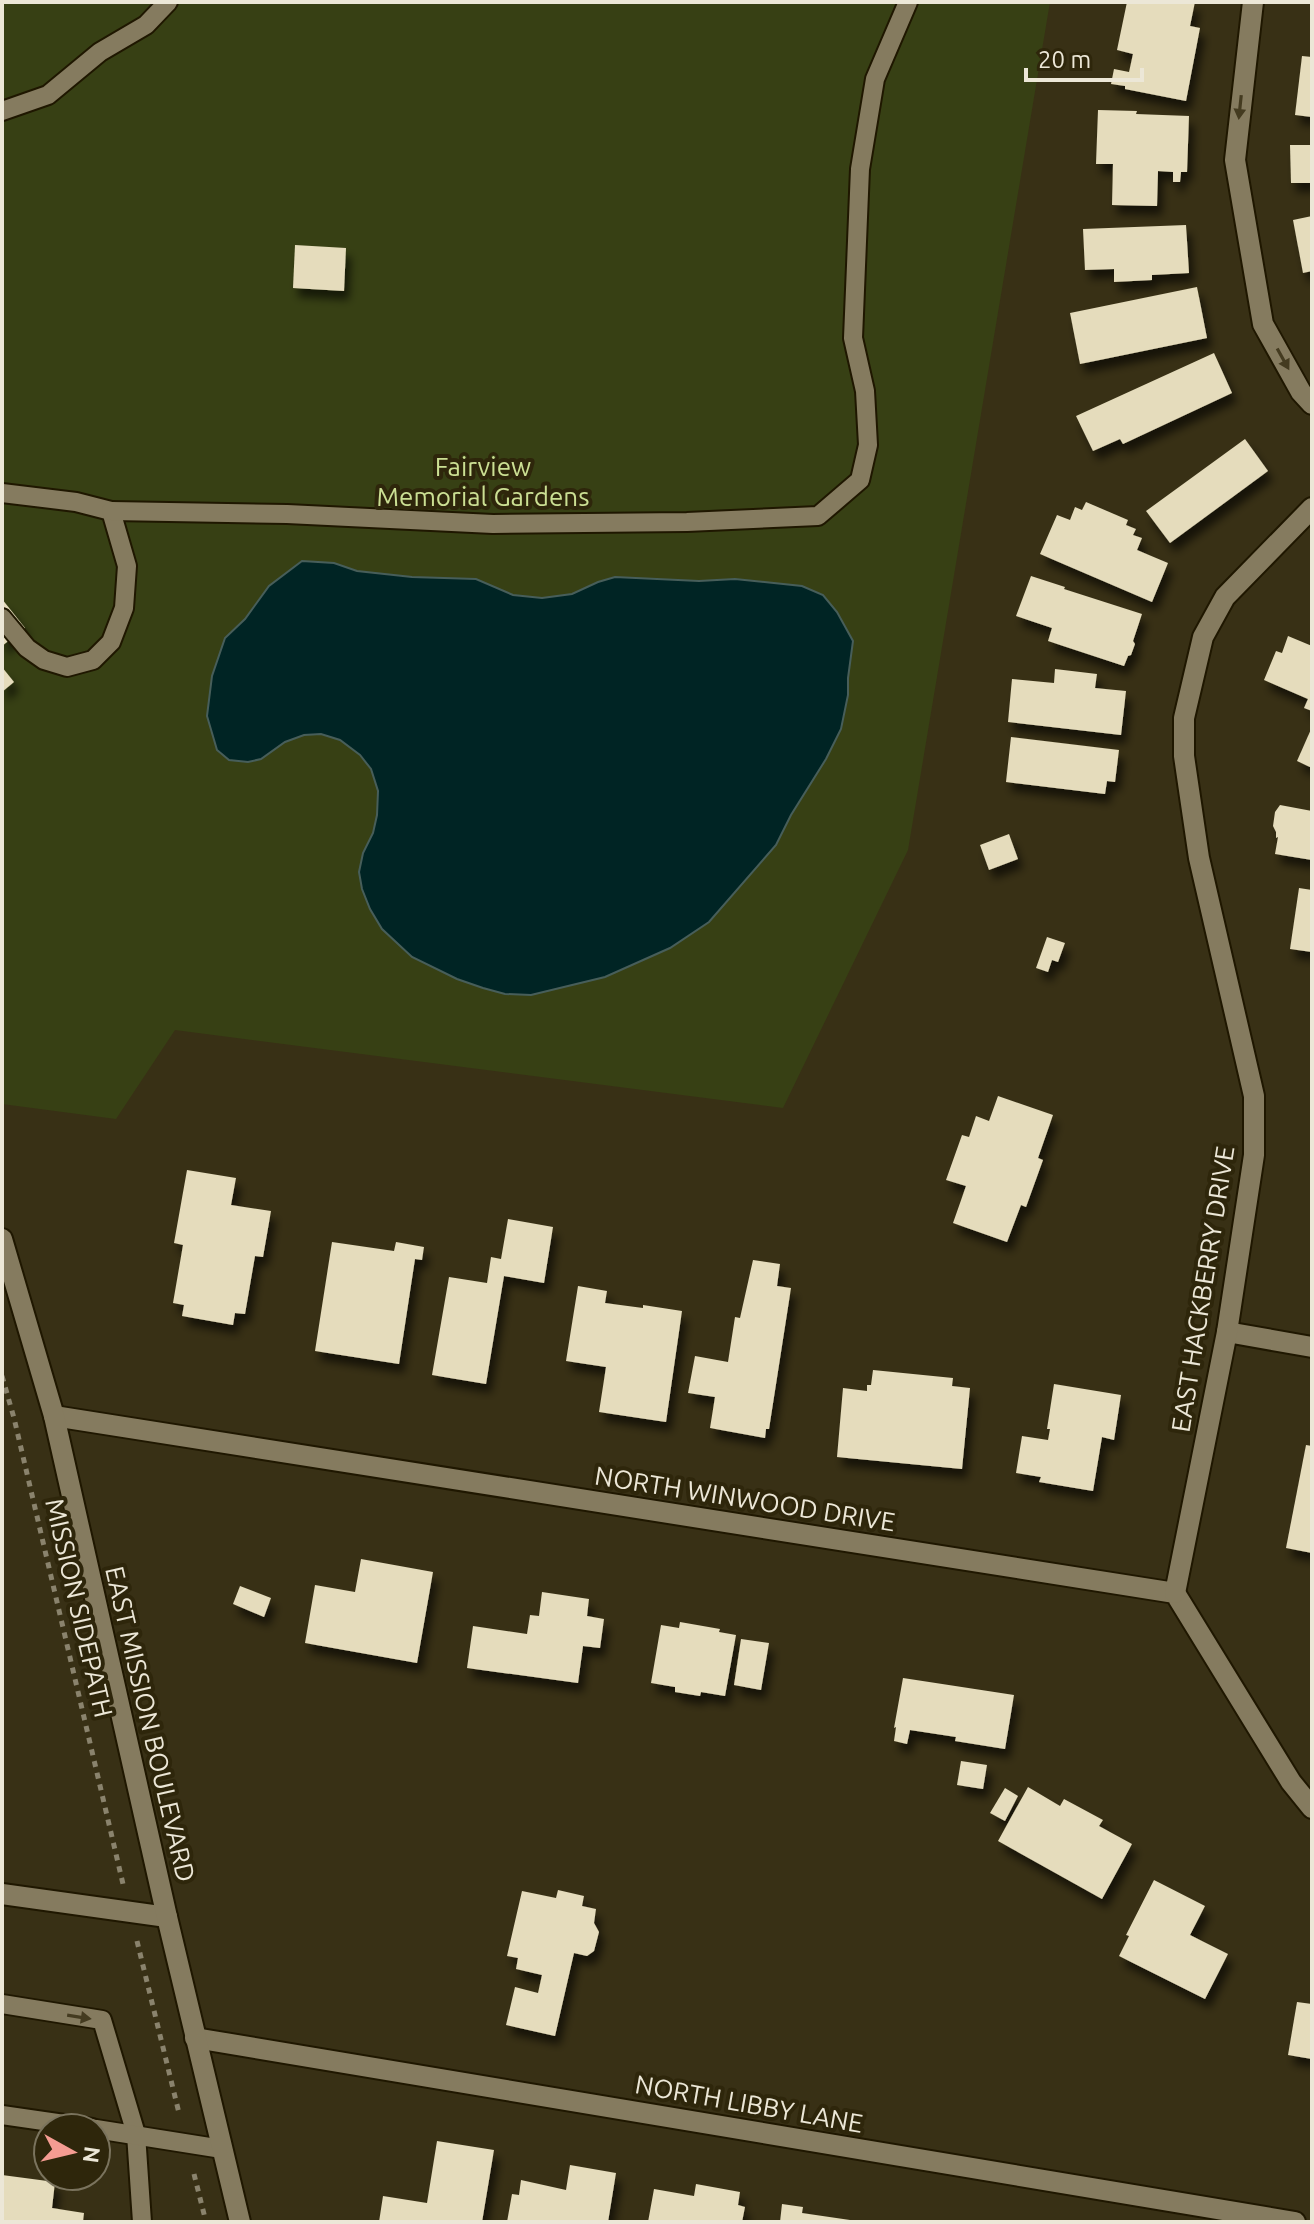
<svg xmlns="http://www.w3.org/2000/svg" width="1314" height="2224" font-family="Ubuntu,sans-serif">
<defs>
<filter id="shadow"><feDropShadow dx="5" dy="9" stdDeviation="4" flood-color="#0009"/></filter>
</defs>
<rect width="100%" height="100%" fill="#383015"/>
<polygon fill="#374014" points="2,2 1050,2 908,850 783,1108 175,1030 116,1119 2,1104"/>
<polygon fill="#002424" stroke="#475e5a" stroke-width="2" points="302,561 334,563 357,571 412,577 476,579 513,595 542,598 572,594 598,582 615,577 699,581 735,579 802,586 823,595 837,612 853,641 848,678 848,695 841,729 826,759 791,815 776,845 709,922 670,948 605,977 531,995 505,994 483,988 457,979 412,957 382,929 370,909 362,889 359,872 363,853 373,833 377,815 378,791 371,769 360,755 340,740 321,734 304,735 285,742 261,759 248,762 229,760 217,750 207,716 212,676 225,638 245,619 269,586"/>
<g fill="#e5dcbc" filter="url(#shadow)">
<polygon points="1127,2 1195,2 1190,26 1200,28 1186,101 1125,89 1125,86 1111,84 1114,69 1129,72 1133,54 1117,50"/>
<polygon points="1302,56 1312,57 1312,117 1295,115"/>
<polygon points="1098,110 1137,111 1136,114 1189,116 1187,172 1181,172 1180,182 1173,182 1173,172 1158,171 1157,206 1112,205 1113,164 1096,164"/>
<polygon points="1290,145 1312,145 1312,183 1291,183"/>
<polygon points="1312,216 1312,271 1303,273 1293,220"/>
<polygon points="1186,225 1189,273 1152,275 1152,280 1114,282 1114,269 1085,270 1083,229"/>
<polygon points="295,245 346,248 344,291 293,288"/>
<polygon points="1197,287 1207,338 1080,364 1070,313"/>
<polygon points="1214,353 1232,393 1123,444 1120,439 1093,451 1076,416"/>
<polygon points="1245,439 1268,471 1170,543 1146,511"/>
<polygon points="1086,502 1128,520 1126,525 1136,529 1133,535 1142,538 1137,550 1168,563 1152,602 1040,554 1057,515 1070,520 1075,507 1082,510"/>
<polygon points="1031,576 1065,587 1064,589 1142,614 1133,641 1135,644 1131,655 1128,656 1124,666 1048,641 1052,628 1016,616"/>
<polygon points="2,599 25,628 2,646"/>
<polygon points="1288,636 1312,646 1312,711 1304,708 1308,699 1264,680 1276,651 1282,653"/>
<polygon points="2,667 14,682 2,692"/>
<polygon points="1055,669 1097,674 1095,688 1126,691 1121,735 1008,722 1012,679 1054,683"/>
<polygon points="1312,727 1312,768 1297,761"/>
<polygon points="1011,737 1119,750 1115,782 1107,781 1105,794 1006,782"/>
<polygon points="1280,805 1312,811 1312,860 1275,854 1278,837 1276,838 1276,832 1273,826 1275,812"/>
<polygon points="1009,834 1018,859 989,870 980,845"/>
<polygon points="1299,888 1312,890 1312,952 1290,949"/>
<polygon points="1047,937 1065,943 1058,962 1052,960 1048,972 1036,968"/>
<polygon points="998,1096 1053,1115 1038,1158 1043,1160 1026,1207 1021,1205 1007,1242 953,1223 966,1186 946,1180 962,1135 969,1137 976,1116 989,1121"/>
<polygon points="187,1170 236,1178 231,1205 271,1211 263,1257 255,1256 245,1314 235,1313 233,1325 182,1316 184,1305 173,1303 183,1245 174,1243"/>
<polygon points="508,1219 553,1227 544,1283 504,1276 486,1384 432,1375 449,1277 487,1283 491,1257 501,1259"/>
<polygon points="332,1242 394,1251 396,1242 424,1247 422,1260 415,1259 399,1364 315,1351"/>
<polygon points="753,1260 780,1264 777,1286 791,1288 769,1429 766,1429 765,1438 710,1428 715,1397 688,1393 695,1356 728,1362 735,1317 740,1318"/>
<polygon points="578,1286 607,1291 605,1303 643,1308 643,1305 682,1311 666,1422 599,1412 606,1367 566,1361"/>
<polygon points="873,1370 953,1378 952,1386 970,1388 962,1469 837,1457 843,1388 867,1391 867,1385 871,1385"/>
<polygon points="1054,1384 1121,1395 1114,1440 1102,1437 1093,1491 1039,1482 1041,1477 1016,1473 1022,1436 1048,1440 1050,1429 1047,1429"/>
<polygon points="1306,1445 1312,1446 1312,1553 1286,1548"/>
<polygon points="361,1559 433,1572 417,1663 305,1643 315,1585 355,1592"/>
<polygon points="240,1586 271,1598 264,1617 233,1604"/>
<polygon points="542,1592 589,1599 587,1616 604,1619 600,1648 583,1646 578,1683 467,1668 473,1626 527,1634 530,1615 539,1616"/>
<polygon points="680,1622 720,1629 719,1632 736,1635 725,1696 701,1692 700,1696 675,1692 675,1687 651,1683 661,1625 679,1628"/>
<polygon points="741,1639 769,1643 761,1690 734,1685"/>
<polygon points="903,1678 1014,1695 1005,1749 955,1741 956,1737 910,1730 907,1744 894,1741 896,1727 894,1728"/>
<polygon points="961,1761 987,1765 983,1789 957,1785"/>
<polygon points="1028,1787 1060,1806 1064,1799 1103,1820 1099,1826 1132,1844 1102,1899 998,1841"/>
<polygon points="1005,1788 1018,1796 1005,1821 990,1813"/>
<polygon points="1154,1880 1205,1906 1190,1935 1228,1954 1205,1999 1119,1956 1129,1936 1126,1935"/>
<polygon points="558,1890 584,1896 582,1906 596,1909 594,1923 599,1932 594,1951 587,1956 574,1953 555,2036 506,2025 515,1987 538,1993 542,1975 516,1969 518,1958 507,1956 522,1891 556,1898"/>
<polygon points="1297,2002 1312,2004 1312,2059 1288,2055"/>
<polygon points="437,2141 494,2150 482,2222 379,2222 383,2196 427,2203"/>
<polygon points="570,2165 616,2173 608,2222 507,2222 512,2194 519,2195 521,2180 566,2190"/>
<polygon points="2,2175 55,2182 52,2208 84,2213 83,2222 2,2222"/>
<polygon points="696,2184 740,2192 738,2205 745,2207 742,2222 648,2222 654,2189 694,2196"/>
<polygon points="782,2204 803,2207 802,2213 850,2220 850,2222 780,2222"/>
</g>
<g fill="none" stroke-linecap="round" stroke-linejoin="round">
<g stroke="#1f1700" stroke-width="22">
<g id="service">
<polyline points="2,111 48,95 100,52 146,25 168,2"/>
<polyline points="2,493 76,502 111,511 127,566 124,608 111,642 93,660 67,667 44,660 27,648 2,618"/>
<polyline points="111,511 287,514 493,524 687,522 818,516 860,480 868,445 865,391 853,338 860,169 875,79 908,2"/>
<polyline points="2,2004 102,2020 136,2134 142,2222"/>
<polyline points="2,2115 92,2128"/>
<polyline points="96,2129 222,2149"/>
</g>
</g>
<g stroke="#1f1700" stroke-width="24">
<g id="minor">
<polyline points="1253,2 1235,160 1263,324 1301,392 1312,404"/>
<polyline points="1227,1332 1312,1347"/>
<polyline points="54,1416 1175,1593 1291,1782 1312,1808"/>
<polyline points="1175,1593 1227,1332 1254,1155 1254,1096 1199,858 1184,756 1184,718 1203,637 1225,597 1312,508"/>
<polyline points="2,1894 167,1917"/>
<polyline points="195,2038 1295,2222"/>
</g>
</g>
<g stroke="#1f1700" stroke-width="24">
<polyline id="secondary" points="2,1239 54,1416 167,1917 240,2222"/>
</g>
<g stroke="#8a836d" stroke-width="5" stroke-dasharray="6 6" stroke-linecap="butt">
<polyline points="2,1376 14,1418 123,1884"/>
<polyline points="137,1941 179,2113"/>
<polyline points="194,2174 206,2222"/>
</g>
<use href="#service" stroke="#857b5f" stroke-width="18"/>
<use href="#minor" stroke="#857b5f" stroke-width="20"/>
<use href="#secondary" stroke="#857b5f" stroke-width="20"/>
</g>
<defs><path id="oneway-solid" d="M-6-.8H1V-3.2L6.5 0L1 3.2V.8H-6Z" transform="scale(2)"/></defs>
<g fill="#443b20">
<use href="#oneway-solid" transform="translate(1240 107) rotate(96)"/>
<use href="#oneway-solid" transform="translate(1283 359) rotate(61)"/>
<use href="#oneway-solid" transform="translate(79 2017) rotate(9)"/>
</g>
<g text-anchor="middle" stroke-width="8" stroke-linejoin="round" paint-order="stroke">
<g font-size="26" fill="#cbdf93" stroke="#2e260b">
<text x="483" y="476">Fairview<tspan x="483" dy="30">Memorial Gardens</tspan></text>
</g>
<g font-size="26" fill="#ece7d7" stroke="#2e260b">
<text transform="translate(1203 1289) rotate(-81)" y="9">EAST HACKBERRY DRIVE</text>
<text transform="translate(745 1499) rotate(9)" y="9">NORTH WINWOOD DRIVE</text>
<text transform="translate(79 1608) rotate(77)" y="9">MISSION SIDEPATH</text>
<text transform="translate(150 1724) rotate(77)" y="9">EAST MISSION BOULEVARD</text>
<text transform="translate(749 2104) rotate(10)" y="9">NORTH LIBBY LANE</text>
</g>
</g>
<rect width="1314" height="2224" fill="none" stroke="#ece7d7" stroke-width="8"/>
<g transform="translate(72 2152) rotate(98)"><circle r="38" fill="#2e260b" stroke="#7a735d" stroke-width="2"/>
<path d="M0-6L14 30L0 20L-14 30Z" fill="#f59c92"/>
<text y="-12" font-size="22" font-weight="bold" text-anchor="middle" fill="#ece7d7">N</text>
</g>
<path d="M1026 68v12h116v-12" fill="none" stroke="#ece7d7" stroke-width="4"/>
<text x="1038" y="68" font-size="24" fill="#ece7d7" stroke="#2e260b" stroke-width="6" paint-order="stroke">20 m</text>
</svg>
